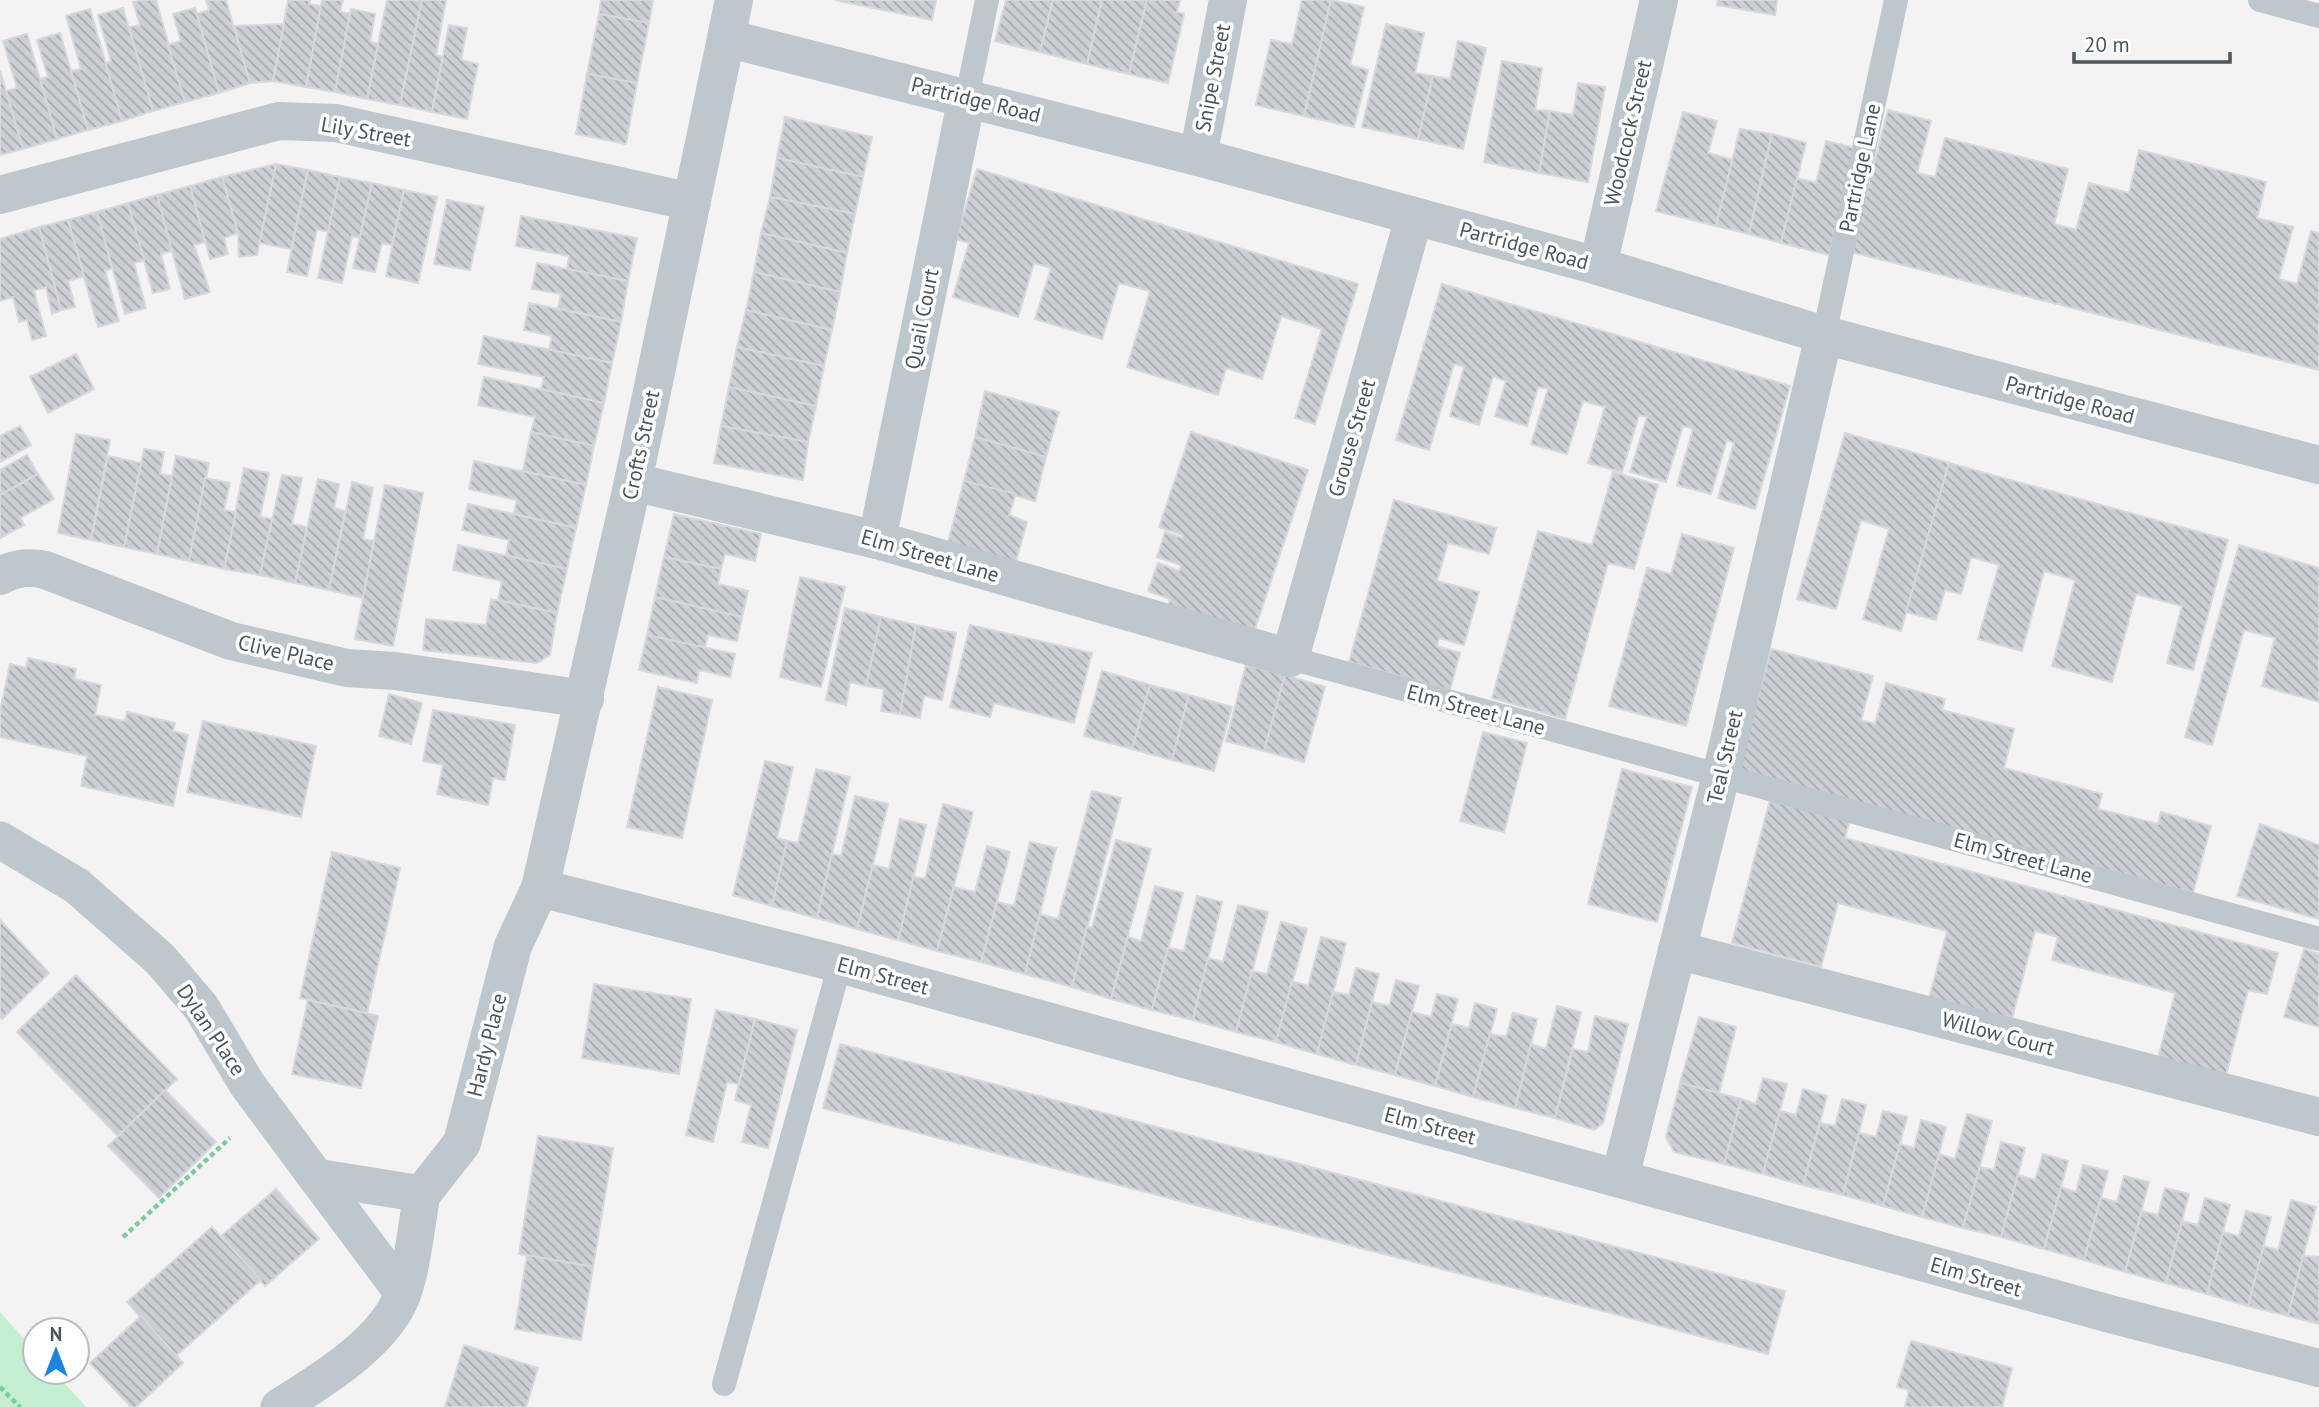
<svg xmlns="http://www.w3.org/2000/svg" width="2319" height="1407" font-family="'PT Sans',sans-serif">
<defs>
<pattern id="building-back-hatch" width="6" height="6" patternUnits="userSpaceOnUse" patternTransform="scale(1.75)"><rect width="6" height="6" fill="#cccfd3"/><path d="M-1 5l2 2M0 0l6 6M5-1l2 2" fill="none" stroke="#a8abae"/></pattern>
</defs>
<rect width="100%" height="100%" fill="#f4f2f2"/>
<polygon fill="#c3eed0" points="0,1312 35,1351 35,1372 54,1372 86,1407 0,1407"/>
<g fill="url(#building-back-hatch)" stroke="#d6d8dc" stroke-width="2">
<polygon points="142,0 156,0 185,102 153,111 129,27 140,25 133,2"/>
<polygon points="206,0 226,0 250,83 219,93 197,14 209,10"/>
<polygon points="288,0 310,0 309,4 321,6 306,87 273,81"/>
<polygon points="322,0 343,0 340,12 351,14 335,92 306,87"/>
<polygon points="387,0 422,0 400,105 367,99"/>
<polygon points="422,0 446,0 436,55 443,57 432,112 400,105"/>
<polygon points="601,0 653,0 649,23 599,14"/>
<polygon points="835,0 936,0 932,20"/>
<polygon points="1006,0 1053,0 1040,52 995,41"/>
<polygon points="1053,0 1102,0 1087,64 1040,52"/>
<polygon points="1102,0 1147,0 1129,74 1087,64"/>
<polygon points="1147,0 1180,0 1177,12 1184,14 1168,83 1129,74"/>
<polygon points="1302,0 1331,0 1304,116 1256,105 1271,40 1292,44"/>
<polygon points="1331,0 1364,7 1350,65 1368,70 1354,127 1304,116"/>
<polygon points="1718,0 1777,0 1775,15 1717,5"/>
<polygon points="123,8 153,111 122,121 105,63 111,61 98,15"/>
<polygon points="195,8 219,93 185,102 168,45 181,41 173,14"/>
<polygon points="90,9 122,121 88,130 71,71 81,69 66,16"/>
<polygon points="351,9 375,14 370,42 378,44 367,99 335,92"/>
<polygon points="599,14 649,23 637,83 587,74"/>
<polygon points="284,24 273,81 250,83 234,26"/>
<polygon points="1386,24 1424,33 1415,73 1433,76 1418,139 1362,127"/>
<polygon points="449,25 467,28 461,60 478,64 467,119 432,112"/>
<polygon points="60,33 88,130 57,139 40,79 48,77 37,40"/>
<polygon points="27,34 57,139 23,149 6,91 17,88 3,41"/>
<polygon points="1458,41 1486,48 1463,149 1418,139 1433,76 1450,79"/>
<polygon points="1502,61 1542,68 1535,110 1550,111 1539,173 1484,162"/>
<polygon points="0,71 23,149 0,155"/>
<polygon points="587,74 637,83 626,144 576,134"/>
<polygon points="1578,83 1605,87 1588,182 1539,173 1550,111 1573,115"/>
<polygon points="1888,110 1931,121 1917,173 1935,177 1945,138 2068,169 2054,224 2076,230 2089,183 2129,193 2139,150 2266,182 2257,218 2293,227 2279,279 2297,284 2311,231 2319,233 2319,370 1851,252"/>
<polygon points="1683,112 1717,121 1708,153 1733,160 1716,226 1656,211"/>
<polygon points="785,117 872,137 863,177 777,158"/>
<polygon points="1740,129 1772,134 1749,234 1716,226"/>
<polygon points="1772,134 1806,143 1781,243 1749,234"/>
<polygon points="1826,141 1855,148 1829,255 1781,243 1797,178 1816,183"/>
<polygon points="777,158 863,177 855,214 770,197"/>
<polygon points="276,164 308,170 291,249 259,243"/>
<polygon points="276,164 257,255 239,257 238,233 222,177"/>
<polygon points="977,169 1358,284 1315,424 1295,418 1322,329 1281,316 1262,379 1226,368 1218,395 1127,367 1150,291 1119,283 1102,339 1035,319 1051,268 1034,263 1018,317 953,297 969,243 956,239"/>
<polygon points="308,170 340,177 329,232 317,229 307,276 287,272"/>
<polygon points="222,177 238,233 224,238 228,254 210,259 190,186"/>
<polygon points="340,177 372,183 360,238 352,236 342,283 318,278"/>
<polygon points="372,183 404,190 392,245 382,243 375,272 353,268"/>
<polygon points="190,186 205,242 194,245 210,292 185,299 157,195"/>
<polygon points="404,190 437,197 418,283 386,276"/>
<polygon points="157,195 172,251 161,254 170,289 153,293 128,203"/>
<polygon points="770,197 855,214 847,253 761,233"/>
<polygon points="447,200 484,207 470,270 434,264"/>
<polygon points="128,203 144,260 134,263 146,308 125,314 97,212"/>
<polygon points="97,212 112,269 105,270 119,321 98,327 68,220"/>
<polygon points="521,216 637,238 628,281 567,269 569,256 516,246"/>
<polygon points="68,220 84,276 68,281 75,307 61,310 39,227"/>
<polygon points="39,227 61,310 52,314 46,287 34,291 46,336 32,340 27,320 19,322 13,297 0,301 0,239"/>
<polygon points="761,233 847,253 840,292 754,272"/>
<polygon points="537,263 628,281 621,322 558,308 561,294 532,289"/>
<polygon points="754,272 840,292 832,330 746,310"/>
<polygon points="1442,284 1790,386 1755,509 1718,498 1734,443 1727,440 1711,494 1677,485 1693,429 1683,426 1666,482 1630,472 1647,417 1639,415 1622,472 1588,463 1605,407 1583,401 1567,454 1531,444 1548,389 1538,387 1527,426 1495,416 1506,381 1493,376 1479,425 1450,416 1464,367 1454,364 1429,450 1396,440"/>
<polygon points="529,303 621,322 612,363 549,350 552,336 524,330"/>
<polygon points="746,310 832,330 824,366 737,347"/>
<polygon points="484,336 612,363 604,403 541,389 544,377 478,364"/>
<polygon points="737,347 824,366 816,406 729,387"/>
<polygon points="76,354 94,389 48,413 30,377"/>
<polygon points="484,377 604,403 594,446 531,432 535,417 478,405"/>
<polygon points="729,387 816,406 808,442 721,426"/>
<polygon points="985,391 1059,412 1046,457 975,437"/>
<polygon points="20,426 31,445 0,462 0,436"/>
<polygon points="721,426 808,442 803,480 714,463"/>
<polygon points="531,432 594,446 586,485 523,471"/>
<polygon points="1191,432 1308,470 1251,641 1166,613 1170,599 1148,591 1158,563 1179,571 1181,565 1157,557 1165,532 1182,538 1183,535 1159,527"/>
<polygon points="1845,433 1949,463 1901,631 1863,619 1889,529 1861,520 1836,609 1797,599"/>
<polygon points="76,434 110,440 91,540 58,533"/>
<polygon points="975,437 1046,457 1035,501 964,481"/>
<polygon points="144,449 164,452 160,474 172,476 157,554 124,547"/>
<polygon points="27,455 38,474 0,495 0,470"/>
<polygon points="108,456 141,463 124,547 91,540"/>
<polygon points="176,456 209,463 189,561 157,554"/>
<polygon points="474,461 586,485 576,528 514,514 517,500 469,489"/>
<polygon points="1949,463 2228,540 2193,670 2167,663 2182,606 2136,594 2112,682 2052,666 2075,580 2044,571 2022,651 1978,639 1999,565 1971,557 1961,594 1945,590 1936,620 1906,612"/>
<polygon points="244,468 269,473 260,517 272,519 260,575 224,569"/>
<polygon points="1613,472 1658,485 1634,569 1608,563 1565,719 1492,698 1538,531 1592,545"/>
<polygon points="38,474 54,499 20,518 24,525 0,538 0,495"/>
<polygon points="282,475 302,478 292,524 307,527 295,583 260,575"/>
<polygon points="205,478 230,483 224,510 236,512 224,569 189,561"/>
<polygon points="318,479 339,484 334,508 345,511 329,590 295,583"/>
<polygon points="964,481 1016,494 1009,515 1027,522 1014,568 946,550"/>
<polygon points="352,482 373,488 363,539 374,541 363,598 329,590"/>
<polygon points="385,485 423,493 393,646 355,639"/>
<polygon points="1394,500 1496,528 1489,554 1448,543 1437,581 1479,592 1464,645 1439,638 1437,646 1460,653 1450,690 1349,662"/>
<polygon points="468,504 576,528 567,569 506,555 509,540 462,530"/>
<polygon points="674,514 761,534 755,561 725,554 721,569 664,557"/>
<polygon points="1682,534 1734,548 1686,726 1609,706 1647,568 1671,574"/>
<polygon points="458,545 567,569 557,613 498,600 502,581 453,570"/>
<polygon points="2239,545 2319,568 2319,702 2262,686 2275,638 2244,630 2212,745 2185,737"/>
<polygon points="664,557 721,569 718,584 748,591 742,617 655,597"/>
<polygon points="800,577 845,587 821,687 780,677"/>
<polygon points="655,597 742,617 737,641 708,635 705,648 647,635"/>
<polygon points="491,599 557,613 550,655 537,663 423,650 426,619 486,625"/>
<polygon points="845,608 881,617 866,686 850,682 846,705 826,700"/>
<polygon points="881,617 916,625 900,714 881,711 884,689 866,686"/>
<polygon points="916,625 956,633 942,700 924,696 920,718 900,714"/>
<polygon points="970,625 1092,653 1074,723 994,703 990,717 950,707"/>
<polygon points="647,635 735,654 730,677 699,670 697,683 639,670"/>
<polygon points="1771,649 1873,676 1861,720 1875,724 1886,683 1945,699 1942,710 2014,729 2004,768 2102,794 2098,809 2158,824 2161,812 2211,826 2193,893 1738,770"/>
<polygon points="28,658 76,669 74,679 101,685 95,715 125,721 127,712 175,723 173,731 188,735 173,806 81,786 87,756 0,737 0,711 10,664 26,668"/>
<polygon points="1246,665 1285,675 1264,751 1226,741"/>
<polygon points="1102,671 1150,685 1132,749 1084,736"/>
<polygon points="1285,675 1325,687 1304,762 1264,751"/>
<polygon points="1150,685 1189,695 1172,760 1132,749"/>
<polygon points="658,687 712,700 682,838 627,827"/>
<polygon points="389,694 422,703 411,744 379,736"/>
<polygon points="1189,695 1232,707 1214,771 1172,760"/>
<polygon points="433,710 515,725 505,780 493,778 488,805 437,794 443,765 423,761"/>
<polygon points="203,721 316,746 301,817 187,792"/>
<polygon points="1483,732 1527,743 1504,832 1460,821"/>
<polygon points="765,761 793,767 777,838 787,841 772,906 733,895"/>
<polygon points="816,769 850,777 817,918 772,906 787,841 798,843"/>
<polygon points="1622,769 1692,787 1657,922 1588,904"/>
<polygon points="1092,791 1121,798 1072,987 1025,974 1040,914 1058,919"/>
<polygon points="855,796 888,804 857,929 817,918 832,854 841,856"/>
<polygon points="1770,800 1850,820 1845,838 2278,953 2267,994 2248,990 2224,1083 2156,1066 2175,993 2052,960 2058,937 2035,931 2012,1019 1929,998 1947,931 1838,903 1821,967 1732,943"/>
<polygon points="943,804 973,812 937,951 898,940 913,876 925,879"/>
<polygon points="900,819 926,825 898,940 857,929 873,865 889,869"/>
<polygon points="2260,824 2319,845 2319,919 2237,896"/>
<polygon points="1116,840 1151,849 1111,999 1072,987 1087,926 1092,928"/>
<polygon points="1030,842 1056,848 1025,974 981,962 997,902 1014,906"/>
<polygon points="987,846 1010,852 981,962 937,951 954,887 975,892"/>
<polygon points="332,852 400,868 367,1013 300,998"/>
<polygon points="1155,886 1183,893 1152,1010 1111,999 1128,937 1141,941"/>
<polygon points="1197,896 1222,902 1193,1020 1152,1010 1168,948 1184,951"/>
<polygon points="1238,905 1268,912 1236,1032 1193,1020 1208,958 1223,962"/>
<polygon points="0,920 49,973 2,1019 0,1017"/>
<polygon points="1281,922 1307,929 1276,1042 1236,1032 1252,971 1267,974"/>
<polygon points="1321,937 1346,943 1317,1054 1276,1042 1292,981 1308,986"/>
<polygon points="2304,949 2319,954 2319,1027 2284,1017"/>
<polygon points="1356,968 1379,974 1356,1065 1317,1054 1333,992 1349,995"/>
<polygon points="76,975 177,1079 118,1136 17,1032"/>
<polygon points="1396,980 1419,986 1395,1075 1356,1065 1372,1002 1389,1006"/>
<polygon points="594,984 691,999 679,1074 582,1058"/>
<polygon points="1437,994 1458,999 1435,1086 1395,1075 1412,1012 1431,1017"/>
<polygon points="308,1000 378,1016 361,1088 292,1074"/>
<polygon points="1475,1003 1497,1009 1473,1097 1435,1086 1452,1024 1469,1028"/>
<polygon points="1557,1006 1581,1012 1555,1118 1515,1108 1531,1044 1546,1049"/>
<polygon points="716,1010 755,1019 739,1084 727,1082 713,1142 686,1135"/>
<polygon points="1513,1013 1537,1019 1515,1108 1473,1097 1490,1034 1506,1037"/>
<polygon points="1595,1016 1628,1024 1603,1123 1594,1130 1555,1118 1573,1049 1588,1052"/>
<polygon points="1699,1017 1736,1027 1719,1093 1680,1083"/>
<polygon points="755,1019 797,1030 768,1148 742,1142 751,1105 735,1100"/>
<polygon points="840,1044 1785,1291 1768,1354 823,1108"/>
<polygon points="1763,1078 1787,1084 1763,1174 1724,1164 1741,1099 1756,1104"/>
<polygon points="1680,1083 1741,1099 1724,1164 1674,1152 1666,1137"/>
<polygon points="1803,1089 1827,1096 1803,1185 1763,1174 1780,1111 1796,1115"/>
<polygon points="165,1090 216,1142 159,1198 108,1146"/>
<polygon points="1842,1099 1866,1105 1843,1195 1803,1185 1820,1123 1835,1126"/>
<polygon points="1883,1111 1907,1117 1883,1206 1843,1195 1859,1133 1876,1137"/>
<polygon points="1967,1114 1992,1121 1963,1228 1922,1217 1939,1154 1955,1159"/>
<polygon points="1921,1120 1946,1127 1922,1217 1883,1206 1900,1144 1914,1148"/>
<polygon points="538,1136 613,1148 593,1267 519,1254"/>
<polygon points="2001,1142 2025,1148 2001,1237 1963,1228 1980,1167 1994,1170"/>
<polygon points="2043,1154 2068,1161 2044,1249 2001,1237 2018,1175 2035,1180"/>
<polygon points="2083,1165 2108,1171 2084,1260 2044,1249 2061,1187 2076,1192"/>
<polygon points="2124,1176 2149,1182 2125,1272 2084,1260 2101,1198 2117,1202"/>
<polygon points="2165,1188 2189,1194 2166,1283 2125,1272 2142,1211 2158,1215"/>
<polygon points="276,1189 319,1239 265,1286 221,1236"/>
<polygon points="2205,1198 2230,1205 2207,1294 2166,1283 2182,1221 2198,1225"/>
<polygon points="2291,1200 2316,1207 2288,1316 2248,1306 2263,1246 2278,1250"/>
<polygon points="2246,1211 2271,1217 2248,1306 2207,1294 2223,1232 2239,1236"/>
<polygon points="212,1227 261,1280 176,1356 127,1302"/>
<polygon points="527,1255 593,1267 581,1340 515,1329"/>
<polygon points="2303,1256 2319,1257 2319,1324 2288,1316"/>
<polygon points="141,1316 183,1363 136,1407 131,1407 90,1363"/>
<polygon points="1911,1341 2012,1368 2002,1407 1905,1407 1909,1390 1897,1387"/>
<polygon points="464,1345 538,1368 526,1407 445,1407"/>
</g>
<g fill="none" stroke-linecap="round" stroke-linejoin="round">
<g stroke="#7ccb9e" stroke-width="4.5" stroke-dasharray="5 3.5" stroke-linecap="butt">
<polyline points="123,1237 230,1138"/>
<polyline points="0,1387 20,1407"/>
</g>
<g stroke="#bec7cd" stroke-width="24">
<polyline points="2260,0 2319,16"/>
<polyline points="967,97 987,0"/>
<polyline points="1824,335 1896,0"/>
<polyline points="1290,658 2319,939"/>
<polyline points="724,1384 840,964"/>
</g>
<g stroke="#bec7cd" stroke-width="37">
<path d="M0,840L77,886L160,959L201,1007L247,1084L316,1177L422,1194C416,1226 414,1260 404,1290C389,1340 321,1381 279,1407"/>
<polyline points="316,1177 403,1293"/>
</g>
<g stroke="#bec7cd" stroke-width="38">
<polyline points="726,38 1198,157 1598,266 1824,335 2319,465"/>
<polyline points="1198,157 1228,0"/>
<polyline points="0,195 279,121 336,123 692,202"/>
<polyline points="1598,266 1659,0"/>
<polyline points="633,482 877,540 1290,658 1414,217"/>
<polyline points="877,540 967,97"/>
<path d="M0,576C15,568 28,566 45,570L231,641L347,668L395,671L585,699"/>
<polyline points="540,888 840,964 2110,1314 2319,1368"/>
<polyline points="1677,950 2319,1117"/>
<polyline points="1620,1178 1721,775 1824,335"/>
<polyline points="422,1194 462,1143 513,946 540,888 633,482 734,0"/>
</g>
</g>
<g text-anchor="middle" stroke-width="7" stroke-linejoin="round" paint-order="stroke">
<g font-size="21" fill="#4a565e" stroke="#fff">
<text transform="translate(1213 78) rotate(-79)" y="7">Snipe Street</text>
<text transform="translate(976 100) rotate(14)" y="7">Partridge Road</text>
<text transform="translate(366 132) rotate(10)" y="7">Lily Street</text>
<text transform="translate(1628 133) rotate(-77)" y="7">Woodcock Street</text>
<text transform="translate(1860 168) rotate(-78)" y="7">Partridge Lane</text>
<text transform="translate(1524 246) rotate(15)" y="7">Partridge Road</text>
<text transform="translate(922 319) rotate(-79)" y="7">Quail Court</text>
<text transform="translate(2070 400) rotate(15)" y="7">Partridge Road</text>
<text transform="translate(1352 438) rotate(-74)" y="7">Grouse Street</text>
<text transform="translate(641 445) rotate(-78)" y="7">Crofts Street</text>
<text transform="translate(930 556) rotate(16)" y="7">Elm Street Lane</text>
<text transform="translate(286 653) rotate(13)" y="7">Clive Place</text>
<text transform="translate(1476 710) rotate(15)" y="7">Elm Street Lane</text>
<text transform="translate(1725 757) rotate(-77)" y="7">Teal Street</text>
<text transform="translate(2023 858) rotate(15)" y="7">Elm Street Lane</text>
<text transform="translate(883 976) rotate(15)" y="7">Elm Street</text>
<text transform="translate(211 1030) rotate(56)" y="7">Dylan Place</text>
<text transform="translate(1998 1034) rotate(15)" y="7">Willow Court</text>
<text transform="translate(487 1045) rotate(-76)" y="7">Hardy Place</text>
<text transform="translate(1430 1126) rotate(15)" y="7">Elm Street</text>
<text transform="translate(1976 1277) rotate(16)" y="7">Elm Street</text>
</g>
</g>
<g transform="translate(56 1351)"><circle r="33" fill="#ffffff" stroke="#b7bbbf" stroke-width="2"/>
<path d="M0-5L12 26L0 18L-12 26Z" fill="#2082df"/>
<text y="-10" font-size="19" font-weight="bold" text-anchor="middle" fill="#4a565e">N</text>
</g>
<path d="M2074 52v10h156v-10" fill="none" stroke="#4a565e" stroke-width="3.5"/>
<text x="2084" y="52" font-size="21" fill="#4a565e" stroke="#ffffff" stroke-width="5" paint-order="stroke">20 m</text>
</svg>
